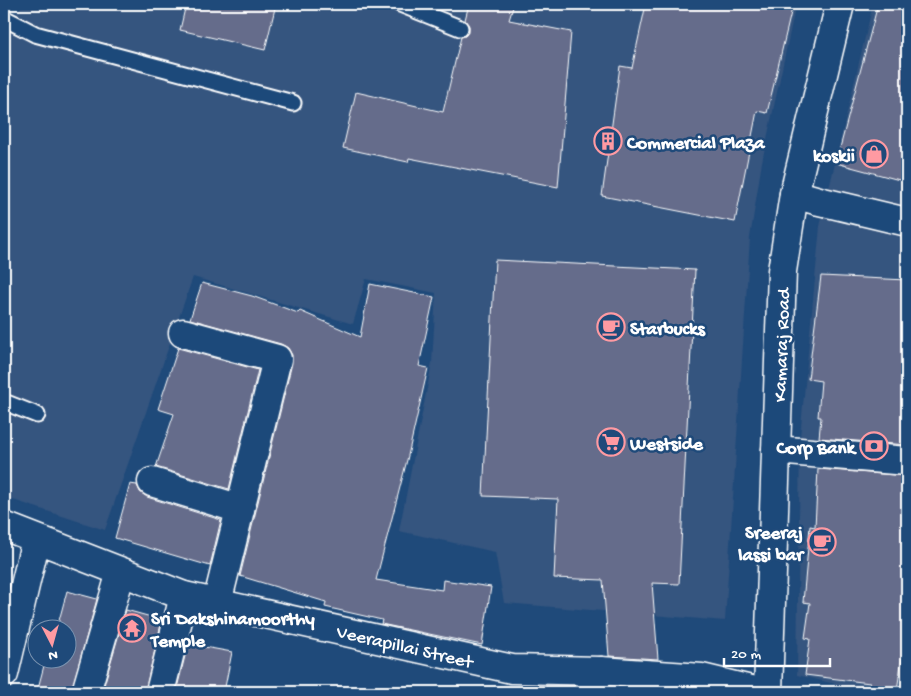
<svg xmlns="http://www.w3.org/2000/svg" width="911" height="696" font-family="'Gochi Hand',sans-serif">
<rect width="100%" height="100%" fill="#1f4a7a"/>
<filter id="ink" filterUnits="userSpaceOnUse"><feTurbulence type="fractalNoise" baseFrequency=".02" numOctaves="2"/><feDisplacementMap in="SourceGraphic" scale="10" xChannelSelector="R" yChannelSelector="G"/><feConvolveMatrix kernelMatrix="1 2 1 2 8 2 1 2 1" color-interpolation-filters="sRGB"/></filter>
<g filter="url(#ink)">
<g fill="#34547f">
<polygon points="23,4 796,4 762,162 750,238 725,621 504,603 495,552 399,531 432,363 436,293 366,279 353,324 193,277 105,530 4,497 4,30"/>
<polygon points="873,4 907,4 907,692 870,692 797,675 800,437 820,226"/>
</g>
<g fill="#656c8b" stroke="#fff">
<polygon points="186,4 276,4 265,50 180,30"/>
<polygon points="469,4 514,4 509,20 571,32 558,187 409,158 408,162 343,148 356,92 443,112 461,37 465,36 469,31 469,26 465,20"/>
<polygon points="646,4 793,4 767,113 757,111 735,222 602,196 620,66 632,68"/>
<polygon points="878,4 907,4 907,182 836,163"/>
<polygon points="495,260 695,270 679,584 652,583 658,659 609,656 603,580 554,578 558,499 483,496"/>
<polygon points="821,276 907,280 907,445 819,438 821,417 818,417 821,381 808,379"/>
<polygon points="202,283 252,296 298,313 300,311 360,337 370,284 434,297 419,366 428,368 407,460 376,580 442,590 443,580 491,587 482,645 381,624 382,620 325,607 326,602 240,576 292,363 292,355 288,348 281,344 190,319"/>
<polygon points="178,348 258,370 229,489 156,467 174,414 158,409"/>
<polygon points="818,469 907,476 907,659 902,658 897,690 870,686 870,683 805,675 810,639 805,638 810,603 803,602 810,526 815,527"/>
<polygon points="130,484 137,485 140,492 147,497 221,520 210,566 115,538"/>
<polygon points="67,591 97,599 71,692 37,692 46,658 68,658 68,628 57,628"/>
<polygon points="126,610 162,620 145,692 102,692"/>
<polygon points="188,644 232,652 224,692 176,692"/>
</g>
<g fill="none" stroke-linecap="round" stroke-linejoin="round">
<g stroke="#fff" stroke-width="19">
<g id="service">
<polyline points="400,4 460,28"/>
<polyline points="4,18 35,34 293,103"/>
<polyline points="4,402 37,415"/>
</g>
</g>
<g stroke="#fff" stroke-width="31">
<g id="minor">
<polyline points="794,194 819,201 907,222"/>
<polyline points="183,333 277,359 217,603"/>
<polyline points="776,450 907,461"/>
<polyline points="152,482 240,509"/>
<polyline points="4,674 36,539"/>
<polyline points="86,692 121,572"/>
<polyline points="160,692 184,596"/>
<polyline points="589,692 601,671"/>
</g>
</g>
<g stroke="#fff" stroke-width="31">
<g id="tertiary">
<polyline points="4,526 184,596 512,669 601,671 702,678 760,692"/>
<polyline points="768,692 782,271 794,194 840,4"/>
</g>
</g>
<use href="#service" stroke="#1f4a7a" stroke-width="15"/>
<use href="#minor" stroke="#1f4a7a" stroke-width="28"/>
<use href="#tertiary" stroke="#1f4a7a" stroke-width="28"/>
</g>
</g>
<defs>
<g id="building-ring" transform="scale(1.4375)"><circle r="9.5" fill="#1f4a7a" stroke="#ff9aa2" stroke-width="1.5"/><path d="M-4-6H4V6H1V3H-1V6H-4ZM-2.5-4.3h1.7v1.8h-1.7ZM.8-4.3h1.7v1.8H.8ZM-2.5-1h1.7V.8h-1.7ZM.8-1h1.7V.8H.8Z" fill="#ff9aa2"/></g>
<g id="shop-ring" transform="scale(1.4375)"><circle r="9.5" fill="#1f4a7a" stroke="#ff9aa2" stroke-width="1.5"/><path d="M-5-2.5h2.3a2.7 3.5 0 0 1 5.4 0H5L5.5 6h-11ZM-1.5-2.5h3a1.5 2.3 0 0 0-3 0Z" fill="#ff9aa2"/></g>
<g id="cafe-ring" transform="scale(1.4375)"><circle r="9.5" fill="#1f4a7a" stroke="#ff9aa2" stroke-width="1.5"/><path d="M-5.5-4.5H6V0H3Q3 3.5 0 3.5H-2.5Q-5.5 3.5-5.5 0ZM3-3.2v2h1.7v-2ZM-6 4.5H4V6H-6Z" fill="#ff9aa2"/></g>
<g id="supermarket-ring" transform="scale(1.4375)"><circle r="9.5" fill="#1f4a7a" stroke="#ff9aa2" stroke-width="1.5"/><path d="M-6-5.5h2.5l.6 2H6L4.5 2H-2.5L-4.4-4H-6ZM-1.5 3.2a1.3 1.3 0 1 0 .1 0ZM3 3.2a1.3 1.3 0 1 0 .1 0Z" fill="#ff9aa2"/></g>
<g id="bank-ring" transform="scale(1.4375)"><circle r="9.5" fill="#1f4a7a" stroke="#ff9aa2" stroke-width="1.5"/><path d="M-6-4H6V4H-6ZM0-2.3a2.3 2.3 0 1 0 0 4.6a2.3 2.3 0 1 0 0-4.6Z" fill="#ff9aa2"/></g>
<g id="temple-ring" transform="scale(1.4375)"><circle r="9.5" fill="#1f4a7a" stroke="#ff9aa2" stroke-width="1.5"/><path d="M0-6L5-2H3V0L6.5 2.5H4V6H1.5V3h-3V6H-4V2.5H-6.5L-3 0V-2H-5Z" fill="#ff9aa2"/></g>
</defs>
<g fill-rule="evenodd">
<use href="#building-ring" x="608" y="141"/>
<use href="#shop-ring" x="874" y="154"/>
<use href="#cafe-ring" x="611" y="327"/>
<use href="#supermarket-ring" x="611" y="442"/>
<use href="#bank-ring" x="874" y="446"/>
<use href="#cafe-ring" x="822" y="542"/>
<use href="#temple-ring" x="132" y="628"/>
</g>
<g text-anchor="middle" stroke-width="5" stroke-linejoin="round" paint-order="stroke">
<g font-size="19" font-weight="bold" fill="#fff" stroke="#1f4a7a" text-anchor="start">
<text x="627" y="148">Commercial Plaza</text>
<text x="855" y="161" text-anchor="end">koskii</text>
<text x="630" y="334">Starbucks</text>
<text x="630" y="449">Westside</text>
<text x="855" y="453" text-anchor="end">Corp Bank</text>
<text x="803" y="538" text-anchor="end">Sreeraj<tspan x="803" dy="22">lassi bar</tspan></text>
<text x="151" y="624">Sri Dakshinamoorthy<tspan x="151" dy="22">Temple</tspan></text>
</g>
<g font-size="19" fill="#fff" stroke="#1f4a7a">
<text transform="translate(780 345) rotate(-88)" y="7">Kamaraj Road</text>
<text transform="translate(405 645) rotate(13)" y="7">Veerapillai Street</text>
</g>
</g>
<rect width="911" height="696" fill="none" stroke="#1f4a7a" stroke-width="20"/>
<rect x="10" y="10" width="891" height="676" fill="none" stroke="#fff" stroke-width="2" filter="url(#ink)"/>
<g transform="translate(52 644) rotate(174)"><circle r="24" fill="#1f4a7a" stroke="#7992af"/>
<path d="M0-4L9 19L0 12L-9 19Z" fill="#ff9aa2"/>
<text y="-8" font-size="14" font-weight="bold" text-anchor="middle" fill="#ffffff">N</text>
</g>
<path d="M724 658v8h106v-8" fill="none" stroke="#ffffff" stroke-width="2.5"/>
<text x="731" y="658" font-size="15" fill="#ffffff" stroke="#1f4a7a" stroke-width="4" paint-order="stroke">20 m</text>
</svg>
